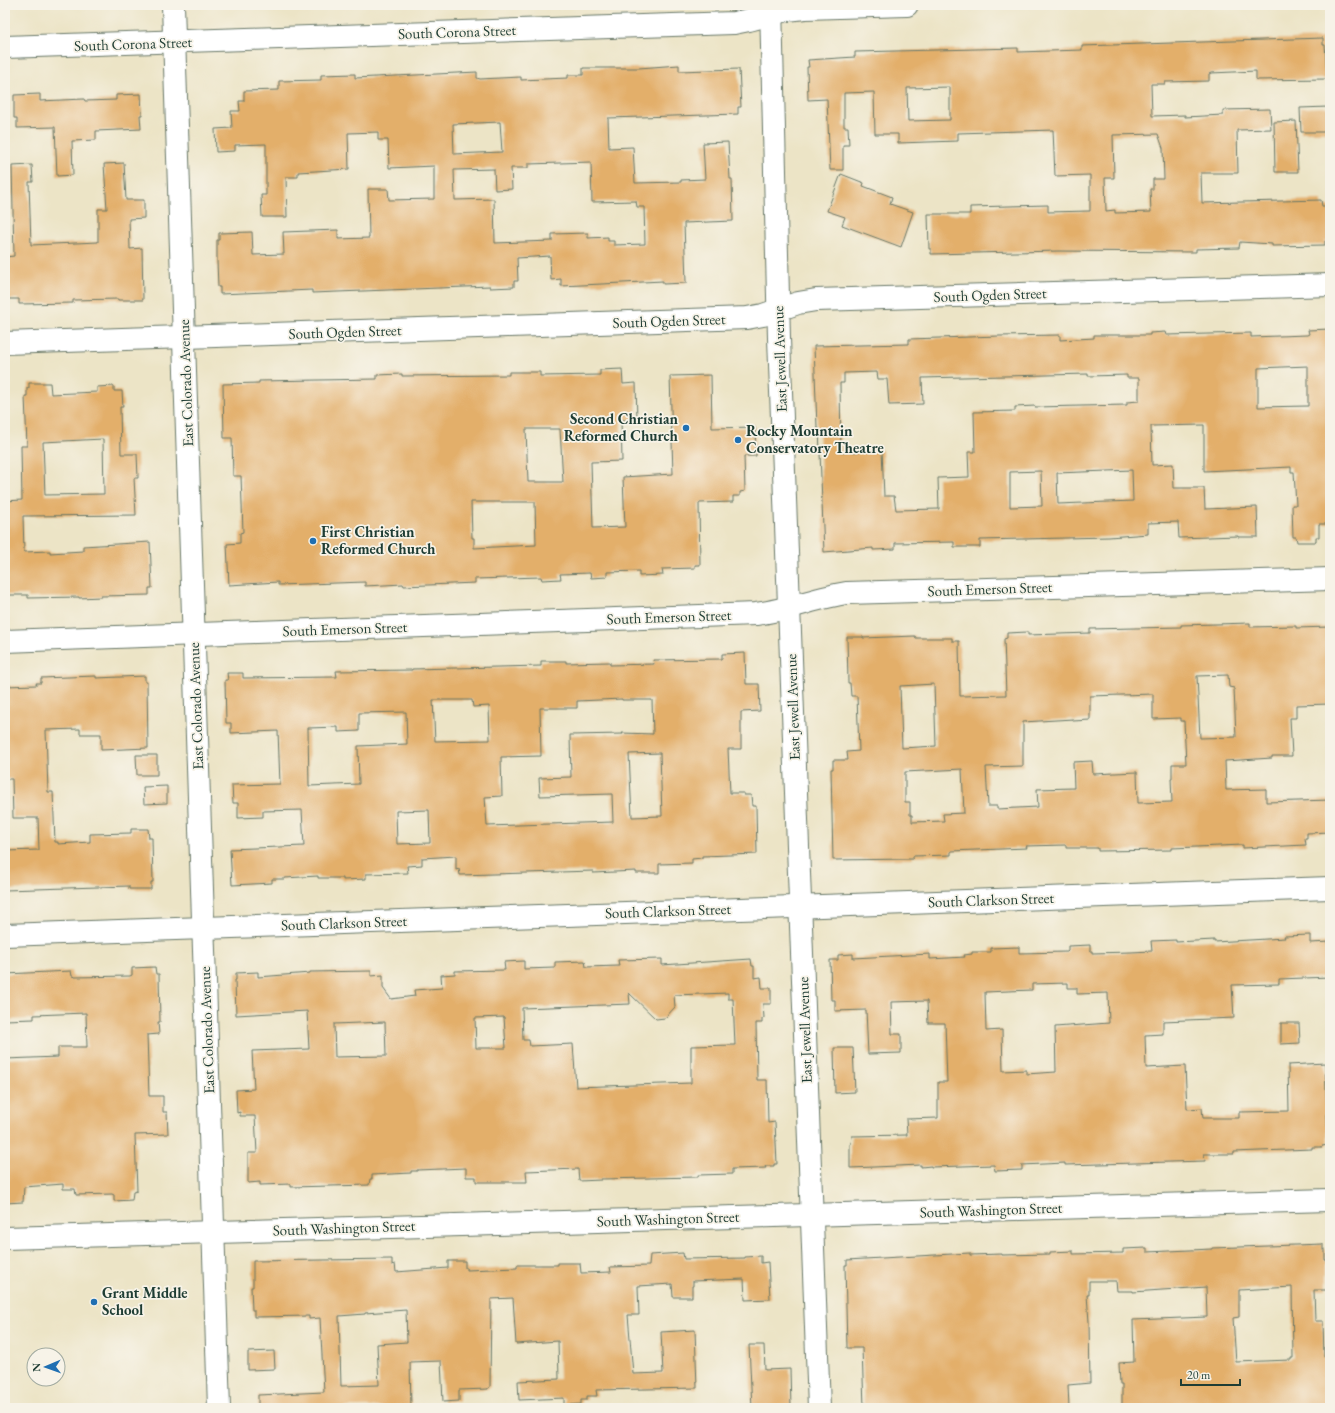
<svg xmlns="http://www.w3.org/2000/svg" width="1335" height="1413" font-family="'EB Garamond',serif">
<rect width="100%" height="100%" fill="#f7f3e8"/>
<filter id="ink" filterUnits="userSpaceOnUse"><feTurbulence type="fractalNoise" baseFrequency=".025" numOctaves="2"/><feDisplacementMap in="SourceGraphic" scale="8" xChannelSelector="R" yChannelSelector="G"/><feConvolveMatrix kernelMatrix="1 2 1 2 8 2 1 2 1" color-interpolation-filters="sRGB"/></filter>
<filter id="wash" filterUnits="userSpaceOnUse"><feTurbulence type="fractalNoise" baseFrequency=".012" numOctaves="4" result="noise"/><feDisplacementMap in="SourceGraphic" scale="16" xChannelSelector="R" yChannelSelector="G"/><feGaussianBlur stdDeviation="0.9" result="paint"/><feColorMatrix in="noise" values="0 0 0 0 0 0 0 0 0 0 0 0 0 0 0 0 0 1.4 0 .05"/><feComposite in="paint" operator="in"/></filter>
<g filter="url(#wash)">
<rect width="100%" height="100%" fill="#ece4c6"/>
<g id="blocks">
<g fill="#e3af6b" fill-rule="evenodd">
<path d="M1323,38V45H1325L1327,79L1256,80V71L1211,73L1209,74V81L1165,82V84H1151L1152,116L1185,115V117L1223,115V110L1270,109L1271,129L1237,130L1238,173H1201L1202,203L1321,200L1322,206H1330V241H1325V245L1272,246V244L1240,242L1239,248L1196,249V252L1058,251L931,254V249H929L928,214H970V207L1048,205V212L1089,211H1090V175L1055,176L1053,130L958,133V141L898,143V134H875L874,92L844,93V127H848L849,145H843V170H830L827,99L808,100L807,67H809L808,60L855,57V52L1018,48V52L1082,50V46ZM950,87V120L908,121L907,88ZM1158,134L1163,148L1164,179H1153V189H1150L1151,212L1115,213V210L1106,211L1105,178H1114L1113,135Z"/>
<path d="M679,65V71L739,69L741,107H738V114L608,118L609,148L633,147L635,183L681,182V180L705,179L703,143L728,142L730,179H732L733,221L684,223L686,283L663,284V281L561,286V279L551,280L550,256L517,258L518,281H514V287L490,288V286L312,293V290L220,294V287H218L217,261V240H219V233L252,232L253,255L284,254L283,232L338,230V239L369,238L368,189H388L389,200L434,199V166L389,168L388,140H378V132L348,133L349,169L298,172V177H286L287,217H262L261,195H266V144L235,145V151L216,152L215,129L232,128L231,111H240L239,101H244V91L279,90V81L321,80V75L355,74V78L477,72V78L480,79L521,77V80L568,78V75H583V68H639ZM500,122L502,152L454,154L453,124ZM591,162L592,202L636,201L637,207H644L645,244L614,245V241H608V237L588,238V233L552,234V241L495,243L494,199L455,200L454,170L494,169L495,190L512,189L511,168H528V164Z"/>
<polygon points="40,94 40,101 84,99 85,101 116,100 116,95 141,94 142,115 140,115 141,129 96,131 96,140 72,141 73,175 57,176 55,127 17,128 17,118 14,118 14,95"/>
<polygon points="1328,107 1330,107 1330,132 1301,132 1300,108"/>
<polygon points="1296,121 1298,172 1275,172 1274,122"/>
<polygon points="124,163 126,200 144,200 144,218 129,219 130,249 142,248 143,300 118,300 118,299 73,300 73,303 19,304 19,299 5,299 5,257 14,256 12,166 32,165 33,182 29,182 31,245 98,242 98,209 107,209 104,164"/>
<polygon points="841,174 864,183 863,186 892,197 890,204 913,212 901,247 842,225 845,217 827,211"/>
<path d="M1330,329V524H1319V537H1316V542H1297L1296,537H1293L1292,505H1296L1294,472H1291V467L1204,471V425L1151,426L1152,465L1173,464L1174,488H1204L1205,509L1257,507L1258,537H1238V536L1179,538L1178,522L1148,523V534L1109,537L980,540V547H954V542L895,543V549L873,550V548L824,552L819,428H817L814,346L909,344V339L999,336L1060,335V340L1094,338V335H1150V333L1165,332L1166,335L1251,333V337L1307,335L1309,334L1308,330ZM1308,366V406L1258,407V368ZM877,372L878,379H887L889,405L923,404L922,378L1088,374V376L1127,375V378H1139V401L1127,402V405L1035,407V406L1015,407V411L974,412L975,452H968L969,477L938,478L939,509L896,510L894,496H884L882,450L841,453L840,383H844V373ZM1132,470L1133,501L1058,504L1057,473ZM1041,471L1042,506L1010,507V472Z"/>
<path d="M622,369L623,384L636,383L637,420H621L622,461L591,462L593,528L625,527L623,477L673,474L670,376L711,375L712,428L755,427L756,456H744L745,491L740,492V496H733V502L699,503L700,565H695V568L662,569L663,575L639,576V571L607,572V577L591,578L590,573L560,574L561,579L542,580L541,577L475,579V583L404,586L403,584L365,586V582L278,585V582L229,585L227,544L240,543V533L243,532L241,476H233L232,438H224L223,384L259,383V381L377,379V375L402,374V376L509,375V372H540V376L600,375V370ZM526,429H560L563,482H528ZM471,502H535L536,545L474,548V538H472Z"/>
<path d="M29,383H50L51,394L97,392V387L114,386V391H122L123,407H120L121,454H137L138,478H134L136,515L23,516L24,552L50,551V553L83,551V546L150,542L152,588H149V595L101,596V597L79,598V597L28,598V595H5V501L22,500L21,446H27L25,396H27V388H29ZM103,439L104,494L45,495L43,442Z"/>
<path d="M1250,623V627L1296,626V628L1330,627V704L1296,705V718H1290L1292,756H1272V758L1225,761L1226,790L1266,789V802L1330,800V832L1307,833V838H1305L1306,845L1243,848V845L1172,848V850L1098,851V848H1066V845L1026,846L1027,848L951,851V855L913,856V859L833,860L831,769H833V760H848L847,752L859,751L857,696H851L850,683H848L847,637H863V638L915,636L916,638H952V641H959L960,696L1006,695L1004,639L1007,638V633L1028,632V635L1090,633V629L1135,628L1181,627V625ZM1228,675L1229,687L1234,688L1236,737L1200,738L1197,676ZM934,684L936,746L902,748L900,686ZM1153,694V719L1181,718V721H1184L1186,764H1172V778H1171L1172,802L1138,803L1137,772L1093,774L1092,761L1073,762L1074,788L1037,789L1038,807L997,809V806H988L986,767L1023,766V722L1073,719V721L1090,720V696ZM962,769L964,813L943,814L944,821L912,822V815H910V802H905V772Z"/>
<path d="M745,653L746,684H759L760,711L741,712V749H728L730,793H744V795H751L752,806H756L757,854L702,856V858L692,859V863L659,864V873H636V871L593,873V871L460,875L459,869L456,870V856L422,858V865L407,866L408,873L366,874V879L343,880V878H318V876L285,878V879H272V883L232,885L230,849L304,846L302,810L263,811V817L238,818V803H233L232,785L280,784L278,731L231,733V723H226L225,680H228L227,673H243V678L337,677L336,671L412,670V669L541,666V661H566V663L610,662V665L654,664L653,660L722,659V654ZM622,699V700H652L653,734L622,733L623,734L570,735L571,777L539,778L540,796L612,794L613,822L487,826L485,797L502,796L501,757L541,756L540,708H577V701ZM433,700H472L473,707L489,706L490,740L435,741ZM406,712L407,744L358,746L359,784L309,786L308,728L338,727V732L359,731V713ZM660,753L662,816L632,817L629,754ZM429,810L430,843L397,844L396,811Z"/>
<polygon points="96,676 96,678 145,676 145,682 147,682 148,748 101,750 101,734 80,734 80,729 46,730 48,792 53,792 55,842 58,842 58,844 90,842 90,834 131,833 131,829 148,829 149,838 152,838 153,882 151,882 151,889 129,889 129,886 5,890 5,851 39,850 38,818 13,818 12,779 5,779 5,686 37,685 36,683 41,683 41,678"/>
<polygon points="136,755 157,755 157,775 137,775"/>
<polygon points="167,786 167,803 144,804 143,787"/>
<path d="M1310,935V943L1330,942V977L1279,979V984L1232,985L1234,1018L1163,1021V1034L1145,1035L1146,1068L1185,1066L1187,1109L1202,1108L1203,1118H1239V1112L1289,1111L1288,1065L1325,1063L1328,1145L1322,1146V1147H1312V1149L1234,1152V1154H1204L1205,1161L1065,1165V1163L1022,1165V1170L995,1171L994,1165L931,1167V1166L921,1167V1165L850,1168V1144H851L852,1136L907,1135L906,1119L938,1118V1082H947L945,1023H928L927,1001L891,1002L892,1034H901V1053L868,1054L866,1010L835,1011V1000H831L830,960H838V955L853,954V958L930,954V959L965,957L964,955L972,954V952H991V948L1019,947V953L1067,952L1068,951V946L1090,945V951H1092V953L1131,952L1152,951L1151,941L1176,940V942L1214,940V942L1285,938L1284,936ZM1068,983V988H1077V994L1108,993L1109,1023L1055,1027L1056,1072L1026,1074V1070L1003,1071L1002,1030L986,1031L985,992L1032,990V984Z"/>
<path d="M662,959V965L751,959L752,966H754V978L761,977L762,988H771V1004H763L764,1018L762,1019V1023H756L757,1080H767L768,1123L775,1122L777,1164H774V1166H765L766,1168L732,1169V1174L698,1175V1177L601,1179V1180L579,1181L578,1169L526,1171L527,1182H476V1177H466V1168L417,1170V1171H411V1173L372,1175V1179H370L369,1185L291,1187V1184L260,1185V1182L248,1183V1153H257L255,1116H240V1112L237,1113L236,1090L254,1089L252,1051L309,1049L307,1011L236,1015L235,980H236V973L258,972V977L310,973V972L371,971V976L383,975V988L391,999L415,996L414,990L442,988L441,975L455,974V971L505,970L504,962L524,961V969L555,968V962L585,961L586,967L619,966L618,960ZM629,993L656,1019L665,1018L675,1007L674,995L728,993V999H733L735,1045L691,1046V1083L576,1087L573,1044L530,1046L529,1040H523L522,1008L630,1004ZM504,1017L506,1048H476L475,1018ZM385,1022L386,1056L335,1057L334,1024Z"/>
<polygon points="155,967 156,974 159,974 160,1022 158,1022 159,1034 147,1035 149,1096 163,1096 163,1112 167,1112 168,1134 135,1135 137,1191 133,1192 132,1200 114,1201 114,1195 112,1194 76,1195 75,1189 63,1189 63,1184 24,1187 23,1202 5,1203 5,1059 58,1057 58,1047 87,1047 86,1013 34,1015 34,1019 5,1020 5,974 71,971 72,976 75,977 130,976 132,975 132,968"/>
<polygon points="1281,1023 1299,1023 1300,1043 1281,1044"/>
<polygon points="834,1048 853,1048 855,1092 835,1093"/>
<path d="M1323,1244V1250L1325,1249V1260H1327V1290H1314L1315,1321H1323L1324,1356H1330V1408H1122V1384H1120L1119,1363L1134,1362L1133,1320L1207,1317L1206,1287L1133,1292V1291H1117L1116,1281H1089V1295H1087L1089,1322L1090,1383L1068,1385L1069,1408H864L862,1348H847L845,1265H847V1260L970,1253V1255L1002,1254V1255L1050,1254V1252L1073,1251V1254L1123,1253V1249L1147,1248V1252L1212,1249V1248ZM1292,1287L1293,1358H1291V1360L1236,1362L1233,1318L1239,1317V1290Z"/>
<path d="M683,1253L684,1259L745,1258V1257L761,1256V1263L768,1262L770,1299L745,1300L744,1279L693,1281V1286H692V1297H673L672,1284L638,1286L639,1315H628L633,1374L663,1373L661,1332L695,1330L697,1388L596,1390L597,1396H587V1400H581V1404L564,1405V1398L519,1400L518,1381L559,1379L558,1341L516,1344L513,1298L491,1299L490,1387L488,1388V1389L459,1390V1401L443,1402L441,1361L410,1362L411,1408H386V1407L258,1408V1395L324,1392L320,1318L309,1319V1316L254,1317V1310H252L251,1287H253V1261L392,1259V1265L395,1264L396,1272L448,1268V1261H465V1268H467V1270L517,1268V1265H558V1263H580L581,1273L611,1272L610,1267L649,1266L650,1255ZM406,1310L407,1342L377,1344L379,1385L341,1386L339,1316L365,1314V1313Z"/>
<polygon points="749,1345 764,1345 765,1370 790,1369 791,1408 752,1408"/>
<polygon points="274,1351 275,1369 248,1370 248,1352"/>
</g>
</g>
</g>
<g filter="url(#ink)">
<use href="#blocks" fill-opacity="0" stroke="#677767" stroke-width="1"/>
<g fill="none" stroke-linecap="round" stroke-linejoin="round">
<g stroke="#677767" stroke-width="24">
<g id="street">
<polyline points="173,5 219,1408"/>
<polyline points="771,5 779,338 819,1408"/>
<polyline points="5,47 734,23 749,20 787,10 805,8 907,5"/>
<polyline points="5,343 747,318 763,315 798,303 816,300 1330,285"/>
<polyline points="5,935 1330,888"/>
<polyline points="5,1238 1330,1200"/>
</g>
</g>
<g stroke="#677767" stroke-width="24">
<path id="secondary" d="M5,641L756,614C787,610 816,598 846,593L1330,579"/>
</g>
<use href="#street" stroke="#fff" stroke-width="22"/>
<use href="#secondary" stroke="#fff" stroke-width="22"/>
</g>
</g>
<g fill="#1f6fb2" stroke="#f7f3e8" stroke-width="1.5">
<circle cx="686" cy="428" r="4"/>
<circle cx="738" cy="440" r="4"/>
<circle cx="313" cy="541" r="4"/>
<circle cx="94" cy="1302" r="4"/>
</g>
<g text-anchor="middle" stroke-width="3.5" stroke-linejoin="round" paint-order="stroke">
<g font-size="15" fill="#1f3d34" stroke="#f7f3e8">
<text transform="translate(457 32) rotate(-2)" y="5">South Corona Street</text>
<text transform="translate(133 44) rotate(-2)" y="5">South Corona Street</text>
<text transform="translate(990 295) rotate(-2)" y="5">South Ogden Street</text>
<text transform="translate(669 321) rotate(-2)" y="5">South Ogden Street</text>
<text transform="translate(345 332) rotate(-2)" y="5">South Ogden Street</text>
<text transform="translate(780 359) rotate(-92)" y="5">East Jewell Avenue</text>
<text transform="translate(186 383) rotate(-92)" y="5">East Colorado Avenue</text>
<text transform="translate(990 589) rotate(-2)" y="5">South Emerson Street</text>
<text transform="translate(669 617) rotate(-2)" y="5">South Emerson Street</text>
<text transform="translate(345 629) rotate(-2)" y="5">South Emerson Street</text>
<text transform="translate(196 706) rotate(-92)" y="5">East Colorado Avenue</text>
<text transform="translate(793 707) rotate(-92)" y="5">East Jewell Avenue</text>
<text transform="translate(991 900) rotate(-2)" y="5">South Clarkson Street</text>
<text transform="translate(668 911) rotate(-2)" y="5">South Clarkson Street</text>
<text transform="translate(344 923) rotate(-2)" y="5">South Clarkson Street</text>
<text transform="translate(207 1030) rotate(-92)" y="5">East Colorado Avenue</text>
<text transform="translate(805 1030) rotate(-92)" y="5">East Jewell Avenue</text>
<text transform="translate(991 1210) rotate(-2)" y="5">South Washington Street</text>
<text transform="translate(668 1219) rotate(-2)" y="5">South Washington Street</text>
<text transform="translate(344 1228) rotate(-2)" y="5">South Washington Street</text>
</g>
<g font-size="15" font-weight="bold" fill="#1f3d34" stroke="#f7f3e8" text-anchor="start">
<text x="678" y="424" text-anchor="end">Second Christian<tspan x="678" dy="17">Reformed Church</tspan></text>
<text x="746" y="436">Rocky Mountain<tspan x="746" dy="17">Conservatory Theatre</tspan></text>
<text x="321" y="537">First Christian<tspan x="321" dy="17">Reformed Church</tspan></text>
<text x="102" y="1298">Grant Middle<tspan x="102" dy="17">School</tspan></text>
</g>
</g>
<rect width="1335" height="1413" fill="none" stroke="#f7f3e8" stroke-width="20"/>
<g transform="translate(46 1367) rotate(268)"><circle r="19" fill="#f7f3e8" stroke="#a1aaa0"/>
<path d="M0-3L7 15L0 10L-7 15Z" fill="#1f6fb2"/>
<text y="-6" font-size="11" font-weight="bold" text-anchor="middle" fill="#1f3d34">N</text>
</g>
<path d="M1181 1379v6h59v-6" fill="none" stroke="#1f3d34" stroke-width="2"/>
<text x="1187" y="1379" font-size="12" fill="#1f3d34" stroke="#f7f3e8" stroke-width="3" paint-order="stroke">20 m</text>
</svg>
